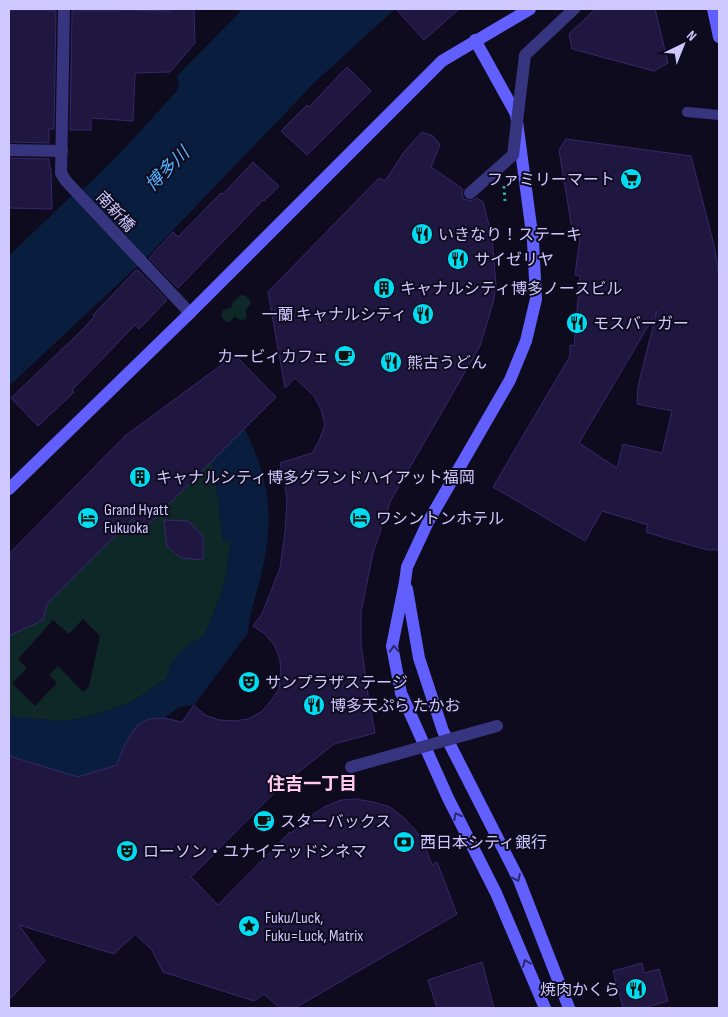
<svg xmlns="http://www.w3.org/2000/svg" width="728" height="1017" font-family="'Sofia Sans Condensed','Noto Sans JP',sans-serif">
<rect width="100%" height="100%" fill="#0e0b1e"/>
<g fill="#0e2827" fill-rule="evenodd">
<path d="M241,295C247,296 249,297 251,303L245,311L247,314L246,318L242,320L238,319L235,316L230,322C222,321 220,317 223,310L231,308L233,302Z"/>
<path d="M211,461L215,475L223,541H231L227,570L222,592L213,615L203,637L189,644L171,665L166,679L132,702L95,715L66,721L9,717L11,710L9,709L10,635L43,620L47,604L132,519ZM83,619L100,636L89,686L83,692L58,666L49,675L57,683L35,706L12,683L27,668L18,659L53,620L69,634Z"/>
</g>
<g fill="#091e3f">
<polygon points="243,9 395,9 316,81 147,257 9,386 9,256 69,198 85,188 123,150 176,92 179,84 177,76"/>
<path d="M244,428C256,451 266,479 268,505C271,529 265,557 260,581C255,598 249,615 248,633L194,705L179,707L164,718L148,719L138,725L123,747L117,765L78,777L17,758L9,760V709L11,710L10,717L66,721L95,715L132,702L166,679L171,665L178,655L189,644L203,637L213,615L222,592L227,570L231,541H223L215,475L211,461Z"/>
</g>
<g fill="#1f1740" stroke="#35286c" fill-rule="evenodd">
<polygon points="172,9 194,9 195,43 170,72 135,73 133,121 91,118 91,130 70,130 72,11 119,11 119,10 172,11"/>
<polygon points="396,9 459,9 424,40"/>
<polygon points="595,9 655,9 668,63 654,71 572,49 569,34"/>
<polygon points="9,10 52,10 52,11 56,11 54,129 49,129 49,143 9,142"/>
<polygon points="347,67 371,91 307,155 281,131 307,105 309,107"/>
<polygon points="422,132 433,136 440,145 431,167 463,189 462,194 464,199 471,201 477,198 483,202 492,237 496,285 493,303 480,346 391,500 373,553 361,612 361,643 368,695 375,733 334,744 281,786 191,877 218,905 290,832 291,833 315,813 326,806 341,800 356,799 373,802 390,807 404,818 416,831 424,844 432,865 437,862 457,914 295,1008 280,1008 264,994 254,1001 163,972 152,950 135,934 114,954 19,925 45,961 9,1000 9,756 78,777 117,765 123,748 132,733 138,725 148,719 164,718 182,722 194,705 205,715 219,720 234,721 248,719 261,712 271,701 279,689 281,674 280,660 275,646 265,634 253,626 262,614 280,568 285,532 287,501 284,477 280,463 312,453 319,441 325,425 321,409 314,396 295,378 285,388 268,292 379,178 385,181 404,152"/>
<path d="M566,139L691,156L714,245L719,275V550H708L665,538L646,532L648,525L602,511L585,541L493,487L570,356V345L574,346L580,276L575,275L581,230L572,229L559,150ZM657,311L638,386L637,404L672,411L662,453L623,444L617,468L579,443Z"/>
<polygon points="9,158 49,159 50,168 51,168 52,209 9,208"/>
<polygon points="253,162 279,186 264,201 263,200 178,288 149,258 173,232 178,237 221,193 223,194"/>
<polygon points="136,270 138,270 167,300 139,329 135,325 72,390 74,392 38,426 11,398 77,335 95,316 93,315"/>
<polygon points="235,355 276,397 144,529 132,519 47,604 43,620 9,636 9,554 125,436"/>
<polygon points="164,520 188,521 203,536 203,560 181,558 167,546"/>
<polygon points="482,962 494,1008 437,1008 428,980"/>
<polygon points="642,963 644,973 659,969 668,1001 643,1008 623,1008 613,971"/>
</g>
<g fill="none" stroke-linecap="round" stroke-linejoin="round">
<polyline stroke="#29b2a8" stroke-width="3" stroke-dasharray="2.5 4" stroke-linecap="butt" points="504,186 505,201"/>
<polyline stroke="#37357f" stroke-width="10" points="687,112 719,115"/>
<g stroke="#37357f" stroke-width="12">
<polyline points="64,9 61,173 66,181 190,313"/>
<polyline points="9,150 62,151"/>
</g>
<g stroke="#625fff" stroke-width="12">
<polyline points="713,9 719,37"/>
<polyline points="475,40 516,114 533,241 536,299 526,341 510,380 428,522 407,567 405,582 392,646 401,693 448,798 496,893 545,1008"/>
<polyline points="9,489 190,313 442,61 530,9"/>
<polyline points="407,589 419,658 443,731 519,880 569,1008"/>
</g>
<g stroke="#37357f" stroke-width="12">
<polyline points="470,193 513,155 525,55 574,9"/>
<polyline points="351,767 497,726"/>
</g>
</g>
<defs><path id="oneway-chevron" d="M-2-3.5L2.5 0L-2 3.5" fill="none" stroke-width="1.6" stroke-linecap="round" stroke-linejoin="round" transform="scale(1.25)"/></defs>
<g stroke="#2b286d">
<use href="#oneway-chevron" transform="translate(394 649) rotate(-93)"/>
<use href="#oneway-chevron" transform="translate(457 816) rotate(-117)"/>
<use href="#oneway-chevron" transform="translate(517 878) rotate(65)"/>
<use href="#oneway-chevron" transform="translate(526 963) rotate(-113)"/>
</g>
<defs>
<g id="supermarket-disc" transform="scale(1.125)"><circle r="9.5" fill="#00ddf3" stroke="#0e0b1e"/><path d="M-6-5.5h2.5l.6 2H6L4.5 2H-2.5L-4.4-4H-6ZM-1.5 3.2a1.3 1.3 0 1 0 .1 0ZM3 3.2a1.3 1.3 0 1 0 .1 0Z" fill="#111"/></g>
<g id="restaurant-disc" transform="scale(1.125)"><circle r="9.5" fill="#00ddf3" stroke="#0e0b1e"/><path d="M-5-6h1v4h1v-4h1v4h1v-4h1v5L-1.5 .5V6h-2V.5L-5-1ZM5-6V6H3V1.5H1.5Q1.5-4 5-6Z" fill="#111"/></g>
<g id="building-disc" transform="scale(1.125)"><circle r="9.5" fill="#00ddf3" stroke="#0e0b1e"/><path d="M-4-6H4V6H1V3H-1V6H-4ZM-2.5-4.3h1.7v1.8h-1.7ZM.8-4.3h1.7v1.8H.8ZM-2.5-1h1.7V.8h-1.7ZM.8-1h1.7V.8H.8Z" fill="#111"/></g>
<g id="cafe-disc" transform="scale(1.125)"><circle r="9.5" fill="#00ddf3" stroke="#0e0b1e"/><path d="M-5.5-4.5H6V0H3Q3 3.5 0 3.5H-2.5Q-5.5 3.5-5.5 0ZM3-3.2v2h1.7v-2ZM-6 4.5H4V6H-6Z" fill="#111"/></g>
<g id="hotel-disc" transform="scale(1.125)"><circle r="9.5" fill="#00ddf3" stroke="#0e0b1e"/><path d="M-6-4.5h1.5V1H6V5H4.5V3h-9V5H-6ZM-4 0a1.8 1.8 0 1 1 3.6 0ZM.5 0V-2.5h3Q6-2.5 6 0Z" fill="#111"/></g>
<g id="theatre-disc" transform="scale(1.125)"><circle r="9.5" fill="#00ddf3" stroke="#0e0b1e"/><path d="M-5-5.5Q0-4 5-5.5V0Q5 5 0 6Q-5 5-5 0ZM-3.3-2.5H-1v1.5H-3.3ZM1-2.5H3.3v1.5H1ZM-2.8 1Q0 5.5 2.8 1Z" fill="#111"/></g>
<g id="bank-disc" transform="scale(1.125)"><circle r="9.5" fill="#00ddf3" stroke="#0e0b1e"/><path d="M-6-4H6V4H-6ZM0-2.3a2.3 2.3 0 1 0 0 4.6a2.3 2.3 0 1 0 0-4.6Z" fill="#111"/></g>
<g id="sight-disc" transform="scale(1.125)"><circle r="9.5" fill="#00ddf3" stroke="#0e0b1e"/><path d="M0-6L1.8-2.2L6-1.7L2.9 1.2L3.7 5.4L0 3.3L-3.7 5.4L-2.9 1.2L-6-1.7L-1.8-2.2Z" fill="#111"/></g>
</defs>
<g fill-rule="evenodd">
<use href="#supermarket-disc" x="631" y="179"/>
<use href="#restaurant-disc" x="422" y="234"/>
<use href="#restaurant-disc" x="458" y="259"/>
<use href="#building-disc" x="384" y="288"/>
<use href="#restaurant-disc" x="423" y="314"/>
<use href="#restaurant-disc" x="577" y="323"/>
<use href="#cafe-disc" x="345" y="356"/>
<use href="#restaurant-disc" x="391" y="362"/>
<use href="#building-disc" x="140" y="477"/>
<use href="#hotel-disc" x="88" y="518"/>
<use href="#hotel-disc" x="360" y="518"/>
<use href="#theatre-disc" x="249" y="682"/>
<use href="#restaurant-disc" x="314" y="705"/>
<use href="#cafe-disc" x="264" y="821"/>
<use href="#bank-disc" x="404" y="842"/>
<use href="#theatre-disc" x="127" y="851"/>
<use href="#sight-disc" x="249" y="926"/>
<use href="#restaurant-disc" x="636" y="989"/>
</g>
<g text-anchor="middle" stroke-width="4" stroke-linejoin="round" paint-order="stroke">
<g font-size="16" fill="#cec8ff" stroke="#0e0b1e" text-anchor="start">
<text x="615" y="185" text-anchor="end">ファミリーマート</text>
<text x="438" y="240">いきなり！ステーキ</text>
<text x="474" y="265">サイゼリヤ</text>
<text x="400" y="294">キャナルシティ博多ノースビル</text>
<text x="407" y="320" text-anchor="end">一蘭 キャナルシティ</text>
<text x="593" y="329">モスバーガー</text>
<text x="329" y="362" text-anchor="end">カービィカフェ</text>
<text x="407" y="368">熊古うどん</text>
<text x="156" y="483">キャナルシティ博多グランドハイアット福岡</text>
<text x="104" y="515">Grand Hyatt<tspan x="104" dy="18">Fukuoka</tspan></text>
<text x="376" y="524">ワシントンホテル</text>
<text x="265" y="688">サンプラザステージ</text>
<text x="330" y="711">博多天ぷら たかお</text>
<text x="280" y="827">スターバックス</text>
<text x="420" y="848">西日本シティ銀行</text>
<text x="143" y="857">ローソン・ユナイテッドシネマ</text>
<text x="265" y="923">Fuku/Luck,<tspan x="265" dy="18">Fuku=Luck, Matrix</tspan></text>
<text x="620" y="995" text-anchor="end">焼肉かくら</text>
</g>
<g font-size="16" fill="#cec8ff" stroke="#0e0b1e">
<text transform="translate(116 211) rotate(47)" y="6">南新橋</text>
</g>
<g font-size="18" font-style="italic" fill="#56b3ff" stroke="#0e0b1e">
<text transform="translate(167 169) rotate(-45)" y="6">博多川</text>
</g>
<g font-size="18" font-weight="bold" fill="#ffcaec" stroke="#0e0b1e">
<text x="312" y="790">住吉一丁目</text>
</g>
</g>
<rect width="728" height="1017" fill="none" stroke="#cec8ff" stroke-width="20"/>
<g transform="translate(683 45) rotate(43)" stroke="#0e0b1e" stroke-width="4" paint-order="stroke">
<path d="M0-4L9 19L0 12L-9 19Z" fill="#cec8ff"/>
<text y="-8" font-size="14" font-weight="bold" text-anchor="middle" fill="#cec8ff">N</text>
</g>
</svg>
